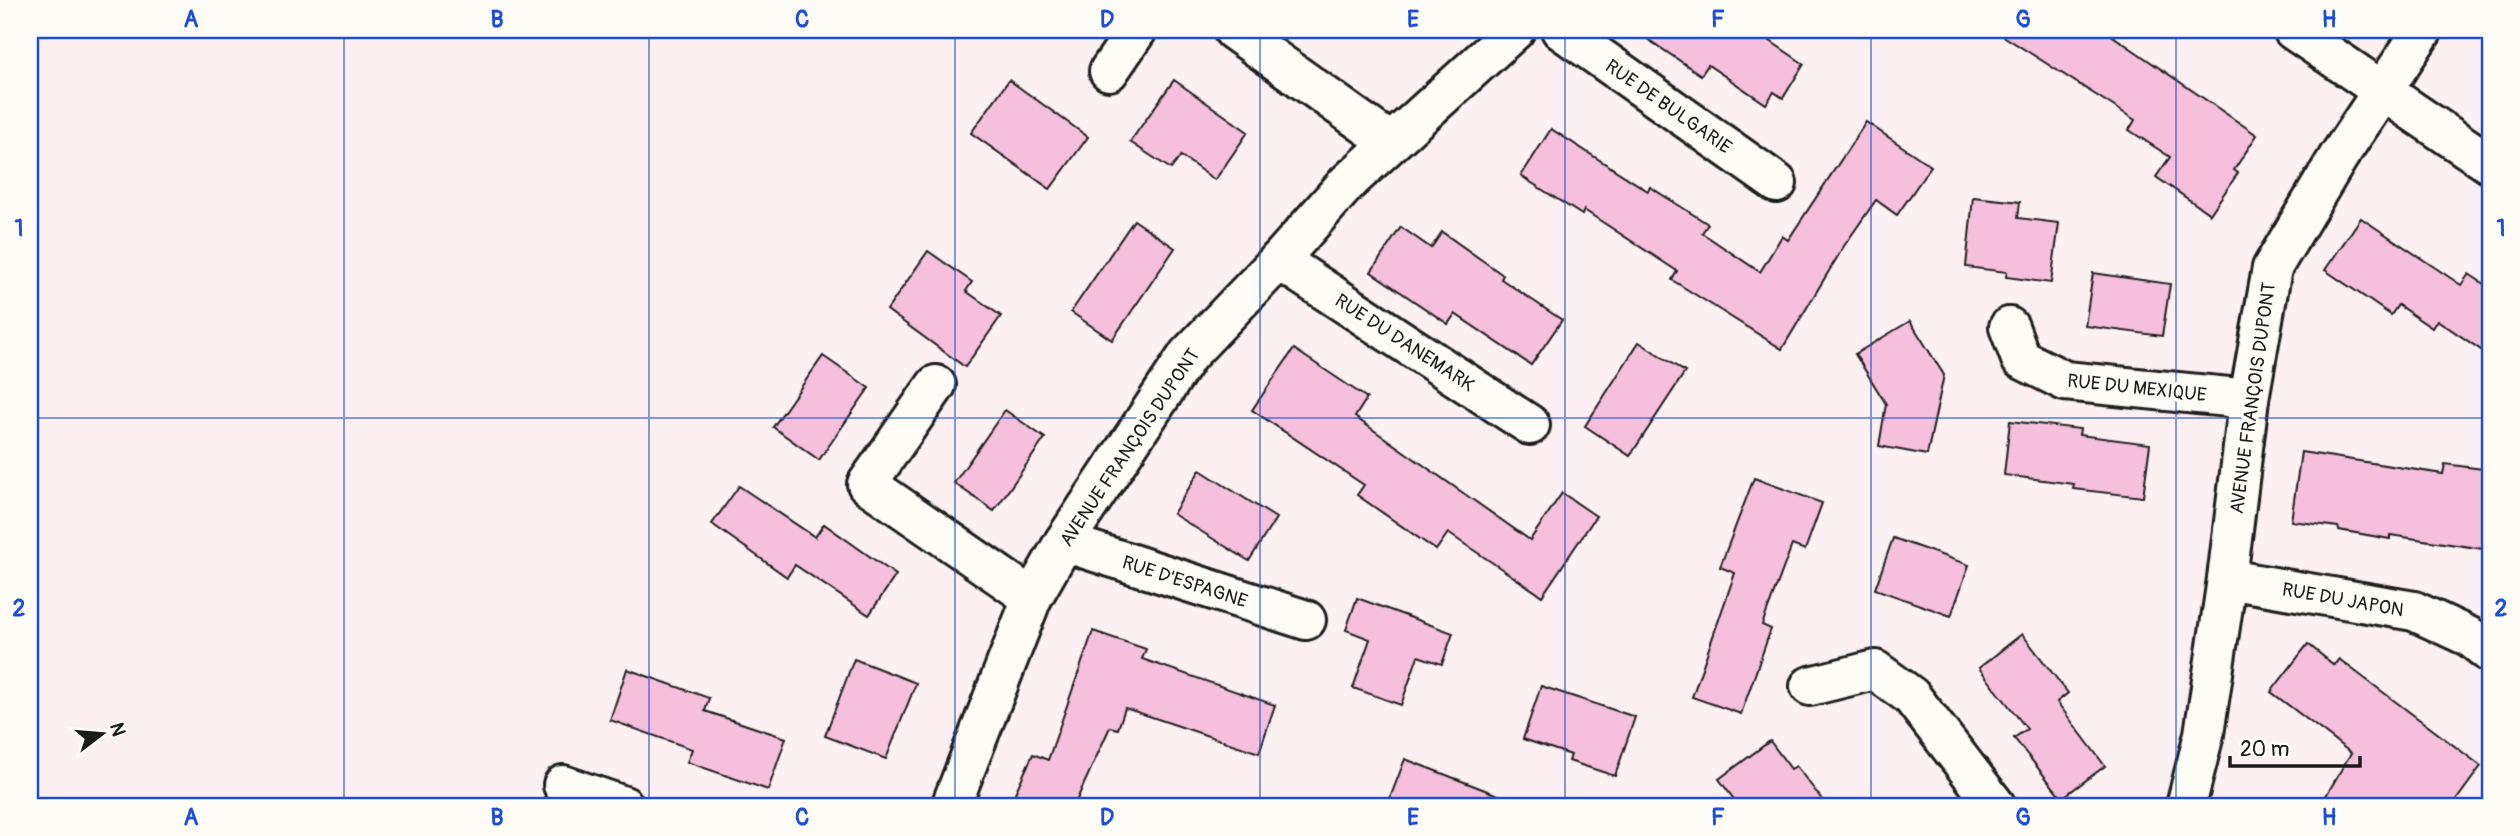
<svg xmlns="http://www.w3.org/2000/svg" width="2520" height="836" font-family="Pangolin,sans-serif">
<rect width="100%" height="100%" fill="#fcf0f2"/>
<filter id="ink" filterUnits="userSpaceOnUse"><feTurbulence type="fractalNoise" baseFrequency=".0143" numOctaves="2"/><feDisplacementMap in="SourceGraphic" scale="14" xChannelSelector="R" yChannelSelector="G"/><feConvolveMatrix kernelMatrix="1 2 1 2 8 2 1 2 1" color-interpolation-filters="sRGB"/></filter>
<g filter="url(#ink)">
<g fill="#f6c0dc" stroke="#1c1c1c" stroke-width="2">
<polygon points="1634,30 1754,30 1804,64 1783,98 1774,92 1766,104 1708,65 1701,75"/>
<polygon points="1994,30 2104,30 2257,135 2234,170 2238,173 2210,214 2156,177 2170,157 2129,130 2135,120"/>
<polygon points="1009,80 1088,137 1050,189 971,133"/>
<polygon points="1174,80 1248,132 1215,180 1181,156 1171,169 1130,142"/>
<polygon points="1866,122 1931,166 1897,215 1876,200 1844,246 1782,349 1672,280 1677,271 1584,210 1582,215 1521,176 1551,129 1648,191 1650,187 1708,224 1702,233 1760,272 1782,236 1788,240"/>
<polygon points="1973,197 2020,202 2018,218 2059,223 2051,283 2006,277 2007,272 1966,267"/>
<polygon points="2361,218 2461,285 2469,274 2490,288 2490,356 2437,320 2432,328 2398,305 2391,315 2325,270"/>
<polygon points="1134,220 1175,248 1112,340 1071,312"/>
<polygon points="1401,227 1431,248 1442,232 1503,275 1501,279 1562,320 1531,365 1455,314 1448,324 1371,272"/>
<polygon points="928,251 972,282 966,291 1001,316 965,367 887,310"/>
<polygon points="2093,273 2170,284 2162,336 2085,326"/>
<polygon points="1910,321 1944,375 1927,455 1879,446 1886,404 1855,354"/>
<polygon points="1639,342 1685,372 1630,456 1585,426"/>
<polygon points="1294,349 1367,398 1355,417 1530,540 1562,493 1596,516 1542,596 1448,533 1436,550 1357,495 1364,485 1252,410"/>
<polygon points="823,356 869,388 819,460 773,427"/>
<polygon points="1005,410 1045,438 994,511 954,483"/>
<polygon points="2010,421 2080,429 2079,435 2150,444 2143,497 2073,489 2074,484 2004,475"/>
<polygon points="2301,452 2443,474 2445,464 2490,470 2490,550 2390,535 2390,539 2339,530 2338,527 2291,521"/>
<polygon points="1200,470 1276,518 1249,561 1173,514"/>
<polygon points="1754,478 1822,503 1805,550 1792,545 1762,625 1771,629 1741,714 1692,697 1735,573 1720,567"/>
<polygon points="739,486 815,537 824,524 896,575 869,615 795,565 787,577 712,524"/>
<polygon points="1893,538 1969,565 1951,616 1875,589"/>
<polygon points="1357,598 1453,633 1442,664 1418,656 1401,705 1353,688 1370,639 1346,630"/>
<polygon points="1093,631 1146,649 1142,659 1275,705 1259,753 1125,708 1118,729 1110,727 1074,806 1009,806 1033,754 1048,760"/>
<polygon points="2022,634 2068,693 2057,702 2105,766 2062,798 2014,738 2027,729 1979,668"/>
<polygon points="2308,644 2334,665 2339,659 2481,766 2452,806 2320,806 2351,753 2271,692"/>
<polygon points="854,659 916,683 886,759 825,736"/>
<polygon points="627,669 709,698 705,711 786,738 768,790 687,762 692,749 610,720"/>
<polygon points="1541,686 1635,717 1615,776 1569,761 1571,755 1523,739"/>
<polygon points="1770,741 1791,769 1796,766 1827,806 1736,806 1738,805 1719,779"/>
<polygon points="1405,759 1521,804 1521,806 1387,806"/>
</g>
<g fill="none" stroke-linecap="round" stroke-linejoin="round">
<g stroke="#1c1c1c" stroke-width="44">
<g id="minor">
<polyline points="1233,30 1390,142"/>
<polyline points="1561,30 1777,183"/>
<polyline points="2293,30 2490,164"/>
<polyline points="1109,71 1137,30"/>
<polyline points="1279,260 1530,425"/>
<polyline points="2009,327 2021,359 2065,381 2249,399"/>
<polyline points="936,385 867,484 1032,598"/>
<polyline points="1064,542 1306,620"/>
<polyline points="2227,579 2414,611 2470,637 2490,653"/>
<polyline points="1810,686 1875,670 1911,696 1996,806"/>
<polyline points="563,785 624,806"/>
<polyline points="951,806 1032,598 1064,542 1188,355 1279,260 1347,183 1515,30"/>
<polyline points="2186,806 2204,734 2227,579 2249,399 2272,268 2339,156 2423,30"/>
</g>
</g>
<use href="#minor" stroke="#fdfcf7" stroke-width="38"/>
</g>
</g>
<path fill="none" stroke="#1d4ed8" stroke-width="2" stroke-opacity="0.55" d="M344,30V806M649,30V806M955,30V806M1260,30V806M1565,30V806M1871,30V806M2176,30V806M30,418H2490"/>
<g text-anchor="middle" stroke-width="7" stroke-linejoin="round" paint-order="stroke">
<g font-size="19" fill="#1c1c1c" stroke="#fdfcf7">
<text transform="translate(1669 106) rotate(35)" y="7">RUE DE BULGARIE</text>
<text transform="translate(1405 342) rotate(33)" y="7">RUE DU DANEMARK</text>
<text transform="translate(2137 387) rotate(6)" y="7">RUE DU MEXIQUE</text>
<text transform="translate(2252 398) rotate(-82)" y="7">AVENUE FRANÇOIS DUPONT</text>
<text transform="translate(1129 447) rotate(-56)" y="7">AVENUE FRANÇOIS DUPONT</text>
<text transform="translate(1185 581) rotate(18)" y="7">RUE D'ESPAGNE</text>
<text transform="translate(2343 599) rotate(10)" y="7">RUE DU JAPON</text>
</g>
</g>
<rect width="2520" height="836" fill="none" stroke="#fdfcf7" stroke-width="77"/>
<g transform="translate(102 734) rotate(74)" stroke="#fdfcf7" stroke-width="5" paint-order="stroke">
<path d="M0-5L12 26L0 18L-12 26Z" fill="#1c1c1c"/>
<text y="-10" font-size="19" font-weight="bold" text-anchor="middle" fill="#1c1c1c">N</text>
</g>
<path d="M2230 756v10h130v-10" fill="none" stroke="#1c1c1c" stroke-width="3.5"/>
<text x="2240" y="756" font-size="21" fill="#1c1c1c" stroke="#fdfcf7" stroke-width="5" paint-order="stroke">20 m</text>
<rect x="38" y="38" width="2444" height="760" fill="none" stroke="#1d4ed8" stroke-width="2.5"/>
<g font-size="23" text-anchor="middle" font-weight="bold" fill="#1d4ed8">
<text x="191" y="27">A</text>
<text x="497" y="27">B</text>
<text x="802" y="27">C</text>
<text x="1107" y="27">D</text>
<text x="1413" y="27">E</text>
<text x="1718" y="27">F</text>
<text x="2023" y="27">G</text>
<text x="2329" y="27">H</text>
<text x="19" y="236">1</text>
<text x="2501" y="236">1</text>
<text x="19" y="616">2</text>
<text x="2501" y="616">2</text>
<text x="191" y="825">A</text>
<text x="497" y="825">B</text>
<text x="802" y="825">C</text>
<text x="1107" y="825">D</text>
<text x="1413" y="825">E</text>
<text x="1718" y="825">F</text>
<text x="2023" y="825">G</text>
<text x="2329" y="825">H</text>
</g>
</svg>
